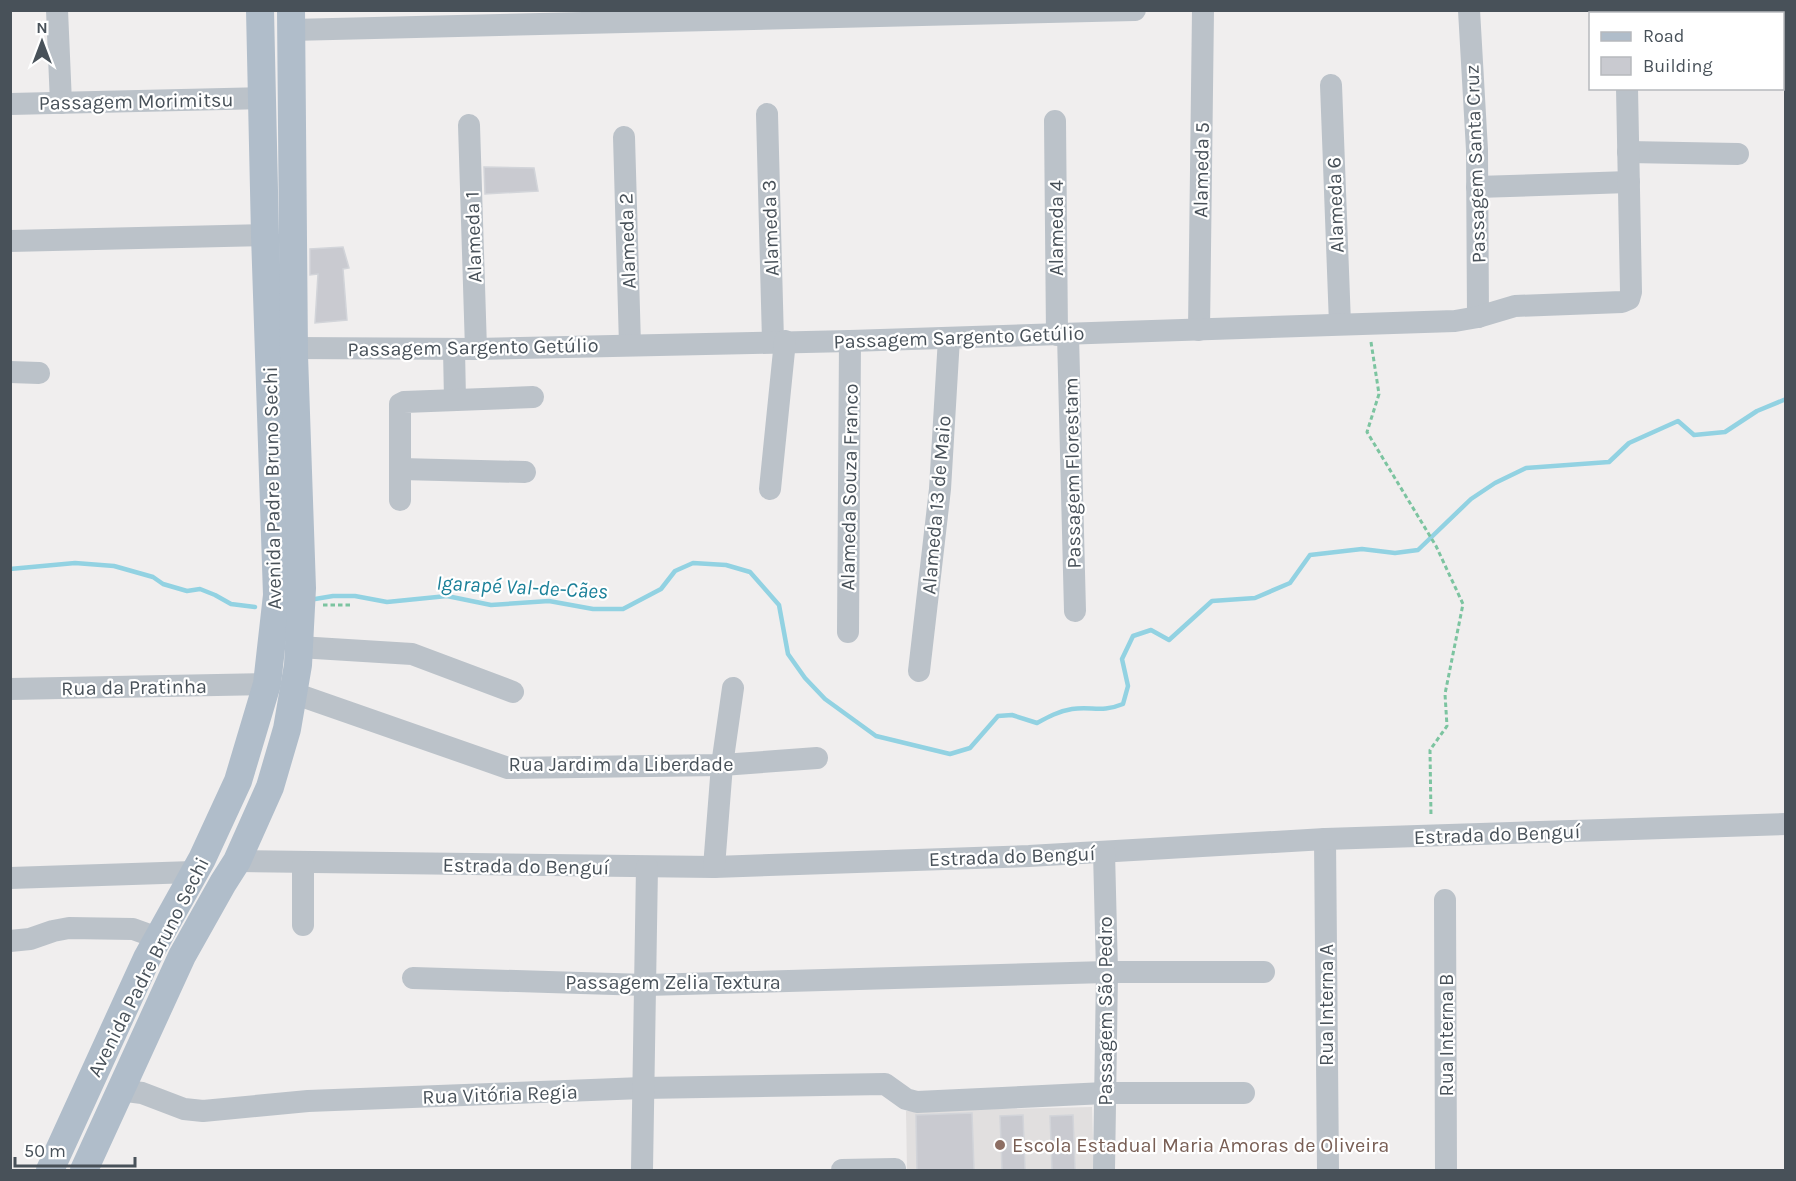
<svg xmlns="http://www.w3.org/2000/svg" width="1796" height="1181" font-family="Karla,sans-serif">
<rect width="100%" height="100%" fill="#f0eeee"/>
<polygon fill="#e1dfdf" points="1092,1107 1094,1170 907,1170 906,1111"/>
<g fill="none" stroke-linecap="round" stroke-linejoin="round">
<g stroke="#92d2e2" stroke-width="4.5">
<polyline points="10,569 75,563 114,566 153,577 163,584 187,591 200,589 215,595 231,604 255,607"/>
<path d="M309,600L333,596H355L387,602L447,596L491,605L549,601L593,609H623L661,589L675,571L693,563L726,565L750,572L779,605L788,654L805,678L825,699L876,736L950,754L970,748L998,716L1012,715L1037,723C1048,717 1059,711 1072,709C1092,706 1101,713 1123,704L1128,686L1122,659L1133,636L1151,630L1169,640L1212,601L1255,598L1290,583L1310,555L1362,549L1395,553L1418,550L1471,499L1495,483L1526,468L1609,462L1629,443L1678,421L1694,435L1725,432L1757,411L1786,399"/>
</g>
</g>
<g fill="#c9cad0" stroke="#d2d4d9" stroke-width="1.5">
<polygon points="484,167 534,168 538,191 485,194"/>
<polygon points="343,247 349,268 343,269 347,320 315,323 318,274 310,275 310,249"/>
<polygon points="972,1113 974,1170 917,1170 916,1115"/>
<polygon points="1023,1115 1025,1170 1002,1170 1000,1116"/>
<polygon points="1073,1115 1075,1170 1052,1170 1050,1116"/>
</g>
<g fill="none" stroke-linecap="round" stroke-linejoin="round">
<g stroke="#7cc4a0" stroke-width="3" stroke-dasharray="4.5 3" stroke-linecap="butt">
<polyline points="1371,342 1379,394 1367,432 1436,546 1463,604 1445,694 1447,726 1430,750 1431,817"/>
<polyline points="323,605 351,605"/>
</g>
<g stroke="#bbc2c9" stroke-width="22">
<polyline points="57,10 61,103"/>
<polyline points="1469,10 1477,150 1478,317"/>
<polyline points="1625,10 1625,14"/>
<polyline points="291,30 1135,10"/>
<polyline points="1782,39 1786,39"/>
<polyline points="1331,85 1340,324"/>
<polyline points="10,104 262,98"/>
<polyline points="767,114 773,341"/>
<polyline points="1055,121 1057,335"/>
<polyline points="469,125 476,349"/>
<polyline points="624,137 630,345"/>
<polyline points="1628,152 1738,154"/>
<polyline points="1477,187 1629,182"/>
<polyline points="10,241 265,235"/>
<polyline points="1199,330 1203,10"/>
<polyline points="1068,335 1075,611"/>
<polyline points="294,348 476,349 850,341 1455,321 1478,317 1515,306 1622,302 1629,299 1631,292 1627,88"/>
<polyline points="454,349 455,400"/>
<polyline points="10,372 39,373"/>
<polyline points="401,469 525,472"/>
<polyline points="770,489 785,341"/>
<polyline points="400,500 400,404 404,402 533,397"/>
<polyline points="848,632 850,341"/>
<polyline points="299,647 412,654 513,692"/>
<polyline points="919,671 940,489 949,338"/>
<polyline points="10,689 267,684"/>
<polyline points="293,693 508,768 722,765 817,758"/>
<polyline points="1325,839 1328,1170"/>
<polyline points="237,861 714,867 1029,856 1325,839 1786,824"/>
<polyline points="303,863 303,925"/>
<polyline points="714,867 722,765 733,688"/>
<polyline points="10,878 193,872"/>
<polyline points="1445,900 1446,1170"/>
<polyline points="10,941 30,939 53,931 69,928 133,929 158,938"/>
<polyline points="413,978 646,985 1107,972 1264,972"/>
<polyline points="119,1090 142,1093 184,1109 203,1111 308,1101 642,1088 885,1084 906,1099 917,1102 1105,1093 1244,1093"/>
<polyline points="642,1170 647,867"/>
<polyline points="842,1170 895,1169"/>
<polyline points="1104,1170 1107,972 1104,852"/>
</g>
<g stroke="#b0bdca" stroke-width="28">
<polyline points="50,1170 147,958 202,859 238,781 267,684 277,595 265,235 260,10"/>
<polyline points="84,1170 182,956 223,883 237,861 270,787 287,729 298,665 302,588 294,355 291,10"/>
</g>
</g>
<circle fill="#8d6e63" stroke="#fff" stroke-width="2" cx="1000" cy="1145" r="6"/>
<g text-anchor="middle" stroke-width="4.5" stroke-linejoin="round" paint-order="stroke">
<g font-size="20" fill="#485159" stroke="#fff">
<text transform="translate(136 101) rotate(-1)" y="7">Passagem Morimitsu</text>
<text transform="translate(1475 164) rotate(-92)" y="7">Passagem Santa Cruz</text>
<text transform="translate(1201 170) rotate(-89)" y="7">Alameda 5</text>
<text transform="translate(1335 205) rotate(-92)" y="7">Alameda 6</text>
<text transform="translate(770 228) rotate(-92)" y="7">Alameda 3</text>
<text transform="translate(1056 228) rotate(-90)" y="7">Alameda 4</text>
<text transform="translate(473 237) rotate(-92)" y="7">Alameda 1</text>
<text transform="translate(627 241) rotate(-92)" y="7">Alameda 2</text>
<text transform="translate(959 337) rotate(-2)" y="7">Passagem Sargento Getúlio</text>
<text transform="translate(473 347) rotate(-1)" y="7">Passagem Sargento Getúlio</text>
<text transform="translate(1072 473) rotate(-91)" y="7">Passagem Florestam</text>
<text transform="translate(849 487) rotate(-89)" y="7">Alameda Souza Franco</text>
<text transform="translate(272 488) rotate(-91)" y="7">Avenida Padre Bruno Sechi</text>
<text transform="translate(936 505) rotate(-85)" y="7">Alameda 13 de Maio</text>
<text transform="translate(134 687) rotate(-1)" y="7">Rua da Pratinha</text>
<text x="621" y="771">Rua Jardim da Liberdade</text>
<text transform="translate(1497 834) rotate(-2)" y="7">Estrada do Benguí</text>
<text transform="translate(1012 856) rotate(-2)" y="7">Estrada do Benguí</text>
<text transform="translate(526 866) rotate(1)" y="7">Estrada do Benguí</text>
<text transform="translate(148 967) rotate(-63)" y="7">Avenida Padre Bruno Sechi</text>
<text x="673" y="989">Passagem Zelia Textura</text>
<text transform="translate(1326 1005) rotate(-90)" y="7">Rua Interna A</text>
<text transform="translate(1105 1011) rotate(-90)" y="7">Passagem São Pedro</text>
<text transform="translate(1446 1035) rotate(-90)" y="7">Rua Interna B</text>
<text transform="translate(500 1094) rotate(-2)" y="7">Rua Vitória Regia</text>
</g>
<g font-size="20" fill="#785e54" stroke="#fff" text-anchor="start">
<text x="1012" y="1152">Escola Estadual Maria Amoras de Oliveira</text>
</g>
<g font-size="21" font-style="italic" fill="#1b8099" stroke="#fff">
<text transform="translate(522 587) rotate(3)" y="7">Igarapé Val-de-Cães</text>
</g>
</g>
<rect width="1796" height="1181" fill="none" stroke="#485159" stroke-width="24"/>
<rect x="1589" y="12" width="195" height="78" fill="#ffffff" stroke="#b6b9bd" stroke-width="1.5"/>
<rect x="1601" y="32" width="30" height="9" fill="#b0bdca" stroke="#b6b9bd" stroke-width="1.5"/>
<text x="1643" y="42" font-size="18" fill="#485159">Road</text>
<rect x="1601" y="57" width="30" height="18" fill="#c9cad0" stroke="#b6b9bd" stroke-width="1.5"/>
<text x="1643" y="72" font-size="18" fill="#485159">Building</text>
<g transform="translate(42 42)" stroke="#ffffff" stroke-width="4.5" paint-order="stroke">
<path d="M0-4.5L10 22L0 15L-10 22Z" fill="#485159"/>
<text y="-9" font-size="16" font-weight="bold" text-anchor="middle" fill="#485159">N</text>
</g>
<path d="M15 1157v9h120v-9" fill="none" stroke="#485159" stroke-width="3"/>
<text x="24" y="1157" font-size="18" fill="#485159" stroke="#ffffff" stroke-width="4.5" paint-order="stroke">50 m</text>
</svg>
